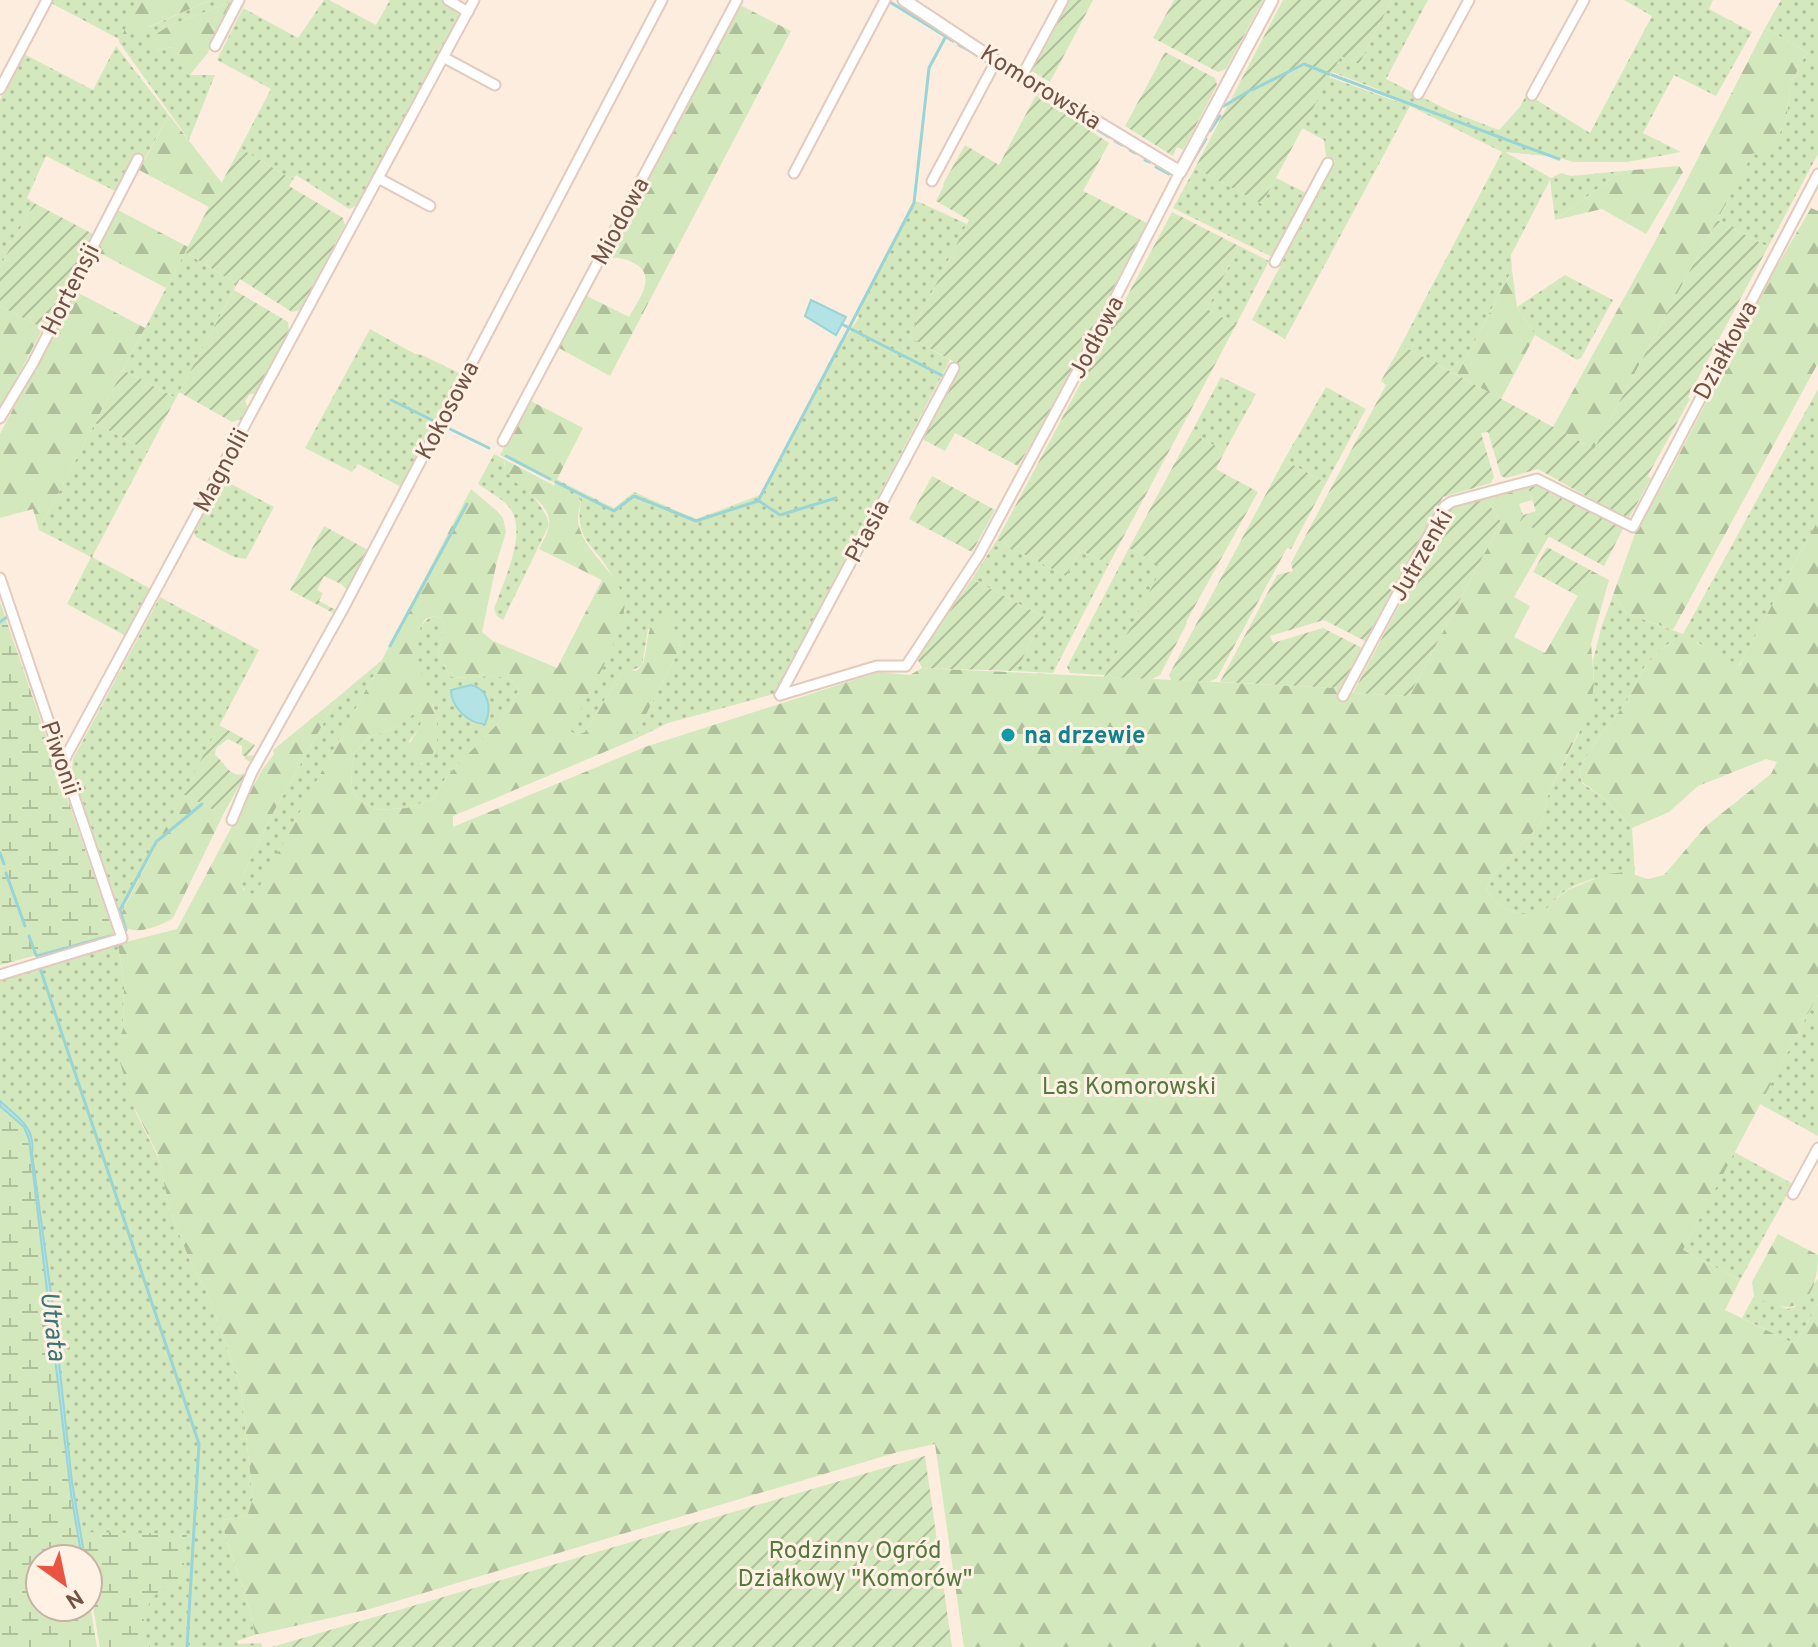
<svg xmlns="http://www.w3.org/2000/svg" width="1818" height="1647" font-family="Overpass,sans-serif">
<defs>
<pattern id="grass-dots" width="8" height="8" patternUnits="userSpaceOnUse" patternTransform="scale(2)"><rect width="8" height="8" fill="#d3e9bd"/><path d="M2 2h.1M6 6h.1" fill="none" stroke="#b0bf9b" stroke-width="1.8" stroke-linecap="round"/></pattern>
<pattern id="forest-firs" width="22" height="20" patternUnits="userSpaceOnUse" patternTransform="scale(2)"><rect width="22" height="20" fill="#d3e9bd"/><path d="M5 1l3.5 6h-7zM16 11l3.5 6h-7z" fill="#b0bf9b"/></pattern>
<pattern id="wetland-marsh" width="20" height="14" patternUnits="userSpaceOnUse" patternTransform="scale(2)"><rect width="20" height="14" fill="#d3e9bd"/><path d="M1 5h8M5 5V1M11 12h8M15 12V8" fill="none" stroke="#b0bf9b"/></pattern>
<pattern id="garden-furrows" width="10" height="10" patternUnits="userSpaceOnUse" patternTransform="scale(2)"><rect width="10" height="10" fill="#d3e9bd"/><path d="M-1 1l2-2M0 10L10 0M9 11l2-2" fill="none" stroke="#b0bf9b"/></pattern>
</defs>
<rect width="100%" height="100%" fill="#fcedde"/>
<g fill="url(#grass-dots)">
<polygon points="53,0 140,0 149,27 211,0 235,0 167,27 156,50 173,47 189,75 215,75 189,140 119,42 119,39 51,3"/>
<polygon points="324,0 329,0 376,25 390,0 441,0 456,9 459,17 356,206 349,209 296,175 293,180 240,148 271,89 217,60 243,8 298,38"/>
<polygon points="1392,0 1428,0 1386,79 1452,112 1499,130 1519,108 1527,94 1590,133 1652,16 1624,0 1713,0 1709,9 1752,32 1716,96 1674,75 1643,133 1681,152 1627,162 1574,162 1556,157 1505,152 1551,178 1561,173 1571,176 1622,171 1555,220 1550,180 1511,255 1512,270 1457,375 1401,345 1502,152 1410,106 1285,339 1252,320 1335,161 1326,156 1324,140 1302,128 1329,77 1401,103 1377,89 1332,72 1341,55 1359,64"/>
<polygon points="1781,0 1818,0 1818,154 1768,247 1717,220 1753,152 1767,159 1786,120 1791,83 1807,52 1765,28"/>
<polygon points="116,46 169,115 145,158 135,155 115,191 46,156 27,198 34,203 0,267 0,100 24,54 93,90"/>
<polygon points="1195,168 1262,204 1276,178 1306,193 1272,257 1173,208"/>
<path d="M913,202H919L967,224L909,337L950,360L774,694L668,723L633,740L677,654L681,641L648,629L642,666L620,675L585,732L577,736L569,730L611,645L625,610C620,598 617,585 611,574C594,543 574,542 581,501L554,486L556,479L614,508L634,492L696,519L760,495L840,341L847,336L859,317L855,314Z"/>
<polygon points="1239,246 1269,261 1236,325 1207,309"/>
<polygon points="185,252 237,284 176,398 123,370"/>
<polygon points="1565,275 1613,300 1581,358 1577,360 1535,335 1517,307"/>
<polygon points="370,329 415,354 422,355 459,373 401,487 358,464 352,472 305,448"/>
<polygon points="1221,377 1256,394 1225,451 1191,433"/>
<polygon points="1326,387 1366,409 1326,483 1284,460"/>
<path d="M1818,389V520L1744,657L1738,666L1683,634L1661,649L1643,669L1626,703L1597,739L1579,769L1582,783L1606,800L1632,828L1635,875C1618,870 1580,881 1565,891C1556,897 1550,907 1541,914C1513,914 1503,912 1486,890L1491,878L1541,823L1549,792L1579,733L1594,682L1593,661L1601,628L1613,595L1626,613L1683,634Z"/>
<polygon points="95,423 148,451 92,557 151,589 126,636 67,604 91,557 39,530"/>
<path d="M494,454L504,459V465C519,484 545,503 549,525L503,620L497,616L494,609C503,582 529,532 509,507C501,498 488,491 478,484Z"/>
<polygon points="222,479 274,507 246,559 234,557 196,537 194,533"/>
<polygon points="997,540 1066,576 1080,550 1109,564 1053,673 1016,671 1044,617 972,579"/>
<polygon points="1129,548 1164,566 1105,675 1070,673 1067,667"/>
<polygon points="160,597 259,650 120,915 72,770 73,759"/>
<path d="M434,616L440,618L445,626L438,655L450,676C472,682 506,666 519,689C501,735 454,756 433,799L407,808L376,810L357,798L352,788L351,773L355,752L369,737L395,728L419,709C426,724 418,730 409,741L421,764L429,760C431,746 435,729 435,715C435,707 429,699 426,691C418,671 406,625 434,616Z"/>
<polygon points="382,660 255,896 246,893 242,886 242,877 273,813 338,697"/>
<path d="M118,944L124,984L123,1030L118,1043L136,1113L159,1159L170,1211L192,1266L208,1294L241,1388L253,1499L247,1516L223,1520L222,1524C232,1562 249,1597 255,1635L237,1641L238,1644L261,1643L262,1647H100L88,1577V1559H85L72,1482L54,1316L32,1153C36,1127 17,1117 0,1101V980Z"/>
<polygon points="1818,995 1818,1136 1760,1104"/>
<polygon points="1734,1152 1793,1184 1740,1280 1683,1250"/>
<polygon points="1818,1279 1818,1304 1795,1344 1742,1318 1754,1296 1787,1309 1795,1307"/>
</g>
<g fill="url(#forest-firs)" fill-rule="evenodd">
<polygon points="140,0 211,0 120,39"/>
<polygon points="235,0 207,54 189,76 173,47 156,50 146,47 146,41 167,27"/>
<path d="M740,5L791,31L610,376L557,347L585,295L629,317C637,302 657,278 637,265C626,258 618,257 605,259Z"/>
<polygon points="1765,28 1807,52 1791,83 1786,120 1767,160 1753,153 1594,449 1553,427 1657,238"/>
<polygon points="169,115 222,183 209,207 139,170"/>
<polygon points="1679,166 1683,172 1646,234 1602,209 1555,220 1622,171"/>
<polygon points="1811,208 1818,211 1818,363 1673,630 1626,613 1613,595 1636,531 1669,474 1773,273"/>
<polygon points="118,210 188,247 166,288 96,251"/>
<polygon points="1512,270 1517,307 1535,335 1501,399 1457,375"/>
<polygon points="75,291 145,328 39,530 33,509 0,518 0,434"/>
<polygon points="0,306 43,328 0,410"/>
<polygon points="529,400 583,428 555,483 500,455"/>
<path d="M504,459L581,500C580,506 578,513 578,519C579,552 630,578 624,612C619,643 585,700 570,731L577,735L585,732L620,675L628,669L636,671L642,666C650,647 642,627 663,614L668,616L681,641L677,654L633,740L453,816V827L645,747L879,672L910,675L922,668L1340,688L1353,693L1409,696L1501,522L1484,497L1527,484L1532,500L1519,504L1523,515L1521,521L1549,536L1514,597L1530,606L1514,637L1545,653L1592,571L1609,580L1591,644L1594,682L1591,707L1549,792L1541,823L1491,878L1486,890C1503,912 1513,914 1541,914L1565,891L1607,874L1626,872L1648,879L1664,875L1706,826L1771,774L1777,762L1766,759L1698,786L1669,812L1632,828L1606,800L1582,782L1579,769L1597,739L1626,703L1643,669L1661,649L1683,634L1739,666L1818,520V995L1683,1250L1740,1280L1725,1310L1795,1344L1818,1304V1647H964L935,1444L898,1452L370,1609L255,1635C249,1597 232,1562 222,1524L223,1520L247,1516L253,1499L241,1388L208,1294L192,1266L170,1211L158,1155L133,1105L118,1056V1043L123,1029L124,984L118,944L177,929L262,770L274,754L273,750L338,697L273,813L242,877L243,890L255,895L382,660L471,489L497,511L503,518L506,532L497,561L482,632L493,641L557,668L602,580L539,549C542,542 548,533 549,525C552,496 504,488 504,459ZM434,616L440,618L445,626L438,655L450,676C472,682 506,666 519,689C501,735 454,756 433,799L407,808L376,810L357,798L352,788L351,773L355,752L369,737L395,728L419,710C429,730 403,738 408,759L415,763H426C464,722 395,667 425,619Z"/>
<path d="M183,794L223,815L173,918C160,926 137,936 123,926L120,916Z"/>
<path d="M1778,1234L1818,1255C1818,1299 1797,1322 1754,1296L1752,1282Z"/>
</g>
<g fill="url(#wetland-marsh)">
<polygon points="0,602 114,934 0,965"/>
<polygon points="0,1106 24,1127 29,1139 71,1494 82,1559 40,1559 40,1607 88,1607 88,1593 97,1647 0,1647"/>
<polygon points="80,1532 187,1534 183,1573 179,1582 156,1594 150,1602 144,1615 143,1638 150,1647 100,1647 88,1577 88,1559 85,1559"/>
</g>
<g fill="url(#garden-furrows)">
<polygon points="1067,0 1093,0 1050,82 1030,70"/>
<polygon points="1174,0 1263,0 1226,69 1218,72 1153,38"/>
<polygon points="1283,0 1392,0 1359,64 1341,56 1262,204 1195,168"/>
<polygon points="1165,52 1215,78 1217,85 1183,150 1177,147 1173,156 1125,126"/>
<polygon points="1036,95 1109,143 1083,191 1147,223 1043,424 1018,466 955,433 945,451 922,439 960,365 909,337 969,220 936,201 944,185 943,184 965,145 999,165"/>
<polygon points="240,148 293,180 289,186 343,218 345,225 300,310 292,312 240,279 237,284 185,252"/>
<polygon points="34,203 93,234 43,328 0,306 0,267"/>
<polygon points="1172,212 1239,246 1207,309 1236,325 1109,564 1080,550 1066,576 997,540"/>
<polygon points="1717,220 1768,247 1688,397 1690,399 1647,477 1651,478 1629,518 1625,518 1538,469 1506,478 1501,476 1488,432 1481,433 1494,477 1491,483 1443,497 1365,641 1324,620 1270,636 1273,643 1323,628 1362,648 1340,688 1220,682 1277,575 1293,571 1291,563 1386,385 1381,381 1401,345 1594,449"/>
<polygon points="234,290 288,322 289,330 255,393 249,395 245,401 248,407 241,419 232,422 179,392"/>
<polygon points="123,370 176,398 148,451 95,423"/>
<polygon points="1191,433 1225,451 1216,469 1258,492 1186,622 1187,623 1160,675 1152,679 1104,677 1163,566 1129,548"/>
<polygon points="1284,460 1326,483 1291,549 1287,548 1217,678 1209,682 1171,680 1169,675"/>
<polygon points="932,476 995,510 972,552 909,519"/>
<polygon points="1535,481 1623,529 1604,566 1520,521 1523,515 1536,511 1527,484"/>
<polygon points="1484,497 1501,522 1409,696 1353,693 1451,507"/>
<polygon points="324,526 368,550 347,590 341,584 324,576 317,590 323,593 319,601 336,610 333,613 290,590"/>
<polygon points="1547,547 1592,571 1578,596 1533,572"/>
<polygon points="972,579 1044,617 1016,671 922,668 917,658"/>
<path d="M219,725L255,745L247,756L256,755L250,762L244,758L246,757L242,755V746L228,739L216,748L215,755C226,764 231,780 246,773L223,815L183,794Z"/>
<polygon points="925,1456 952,1647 272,1647"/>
</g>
<g fill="#b3e3e5" stroke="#99d4d7" stroke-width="2">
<polygon points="811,300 846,317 836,335 805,316"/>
<path d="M471,685C489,689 492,709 485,724C469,724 451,707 451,690Z"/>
<path d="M0,1101C17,1117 36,1127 32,1153L54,1316L72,1482L85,1559H82L71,1494L29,1139L24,1127L0,1106Z"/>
</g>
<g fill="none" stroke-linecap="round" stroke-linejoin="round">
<g stroke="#99d4d7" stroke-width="3">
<polyline points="890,2 953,41"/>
<polyline points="959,45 979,56"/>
<polyline points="1332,75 1559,159"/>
<polyline points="1252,90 1304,64 1329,74"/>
<polyline points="1054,102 1088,124"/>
<polyline points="1224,106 1249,91"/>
<polyline points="1096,129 1109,137"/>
<polyline points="1210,131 1220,116"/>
<polyline points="1115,141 1122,145"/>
<polyline points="1130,150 1135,153"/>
<polyline points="1145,160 1150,162"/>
<polyline points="1156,167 1169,174"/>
<polyline points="1185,173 1206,139"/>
<polyline points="842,324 849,328 914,203 929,68 946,36"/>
<polyline points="391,400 434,421"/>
<polyline points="448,428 489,448"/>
<polyline points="506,456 550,479"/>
<polyline points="556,482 614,511 634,496 696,521 758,501 849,328 945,377"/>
<polyline points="759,501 780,515 836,498"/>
<polyline points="0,622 7,617"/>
<polyline points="390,646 467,504"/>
<polyline points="0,853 4,864"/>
<polyline points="6,873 25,926"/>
<polyline points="126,930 120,910 156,842 202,804"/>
<polyline points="29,936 36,955"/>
<polyline points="37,956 110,936"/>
<polyline points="40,968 199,1444 187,1647"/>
</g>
<g stroke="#e2cabd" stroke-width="13">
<g id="minor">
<polyline points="448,0 468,12"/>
<polyline points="215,46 239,0"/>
<polyline points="443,57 495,85"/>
<polyline points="1022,76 1063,0"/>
<polyline points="0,89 47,0"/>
<polyline points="1418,94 1469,0"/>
<polyline points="1532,95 1584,0"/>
<polyline points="794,173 885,0"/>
<polyline points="378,178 430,206"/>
<polyline points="932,181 996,61"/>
<polyline points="1275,262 1328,163"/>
<polyline points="0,418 33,363 138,159"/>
<polyline points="503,441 737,0"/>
<polyline points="0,578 122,938 0,975"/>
<polyline points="780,695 877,666 906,666 979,555 1082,363 1180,172"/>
<polyline points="780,695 954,368"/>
<polyline points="1343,696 1444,507 1451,502 1537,479 1633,527 1818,174"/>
<polyline points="63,762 474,0"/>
<polyline points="232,820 252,772 344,607 662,0"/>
<polyline points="1793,1194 1818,1148"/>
</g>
</g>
<g stroke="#e2cabd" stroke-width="15">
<polyline id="tertiary" points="904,0 996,61 1180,172 1272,0"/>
</g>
<use href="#minor" stroke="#fff" stroke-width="9"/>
<use href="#tertiary" stroke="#fff" stroke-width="11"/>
</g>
<circle fill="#0f9aa8" stroke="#fff2e4" stroke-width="3" cx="1008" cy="735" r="8"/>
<g text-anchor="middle" stroke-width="6" stroke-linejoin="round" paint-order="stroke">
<g font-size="24" fill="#725146" stroke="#fff2e4">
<text transform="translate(1041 87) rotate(32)" y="8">Komorowska</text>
<text transform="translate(620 221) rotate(-62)" y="8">Miodowa</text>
<text transform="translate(70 289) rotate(-63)" y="8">Hortensji</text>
<text transform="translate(1096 337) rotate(-62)" y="8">Jodłowa</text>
<text transform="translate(1725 350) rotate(-62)" y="8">Działkowa</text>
<text transform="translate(447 410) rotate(-62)" y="8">Kokosowa</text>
<text transform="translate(221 470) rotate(-62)" y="8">Magnolii</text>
<text transform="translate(867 531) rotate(-62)" y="8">Ptasia</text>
<text transform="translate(1421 555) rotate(-60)" y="8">Jutrzenki</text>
<text transform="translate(61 758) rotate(71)" y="8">Piwonii</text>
</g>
<g font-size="24" font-weight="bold" fill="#0d838f" stroke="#fff2e4" text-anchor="start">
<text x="1024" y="743">na drzewie</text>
</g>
<g font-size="24" fill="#55783e" stroke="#fff2e4">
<text x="1129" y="1094">Las Komorowski</text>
<text x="855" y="1558">Rodzinny Ogród<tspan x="855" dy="28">Działkowy "Komorów"</tspan></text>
</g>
<g font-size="26" font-style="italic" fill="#3a7578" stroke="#fff2e4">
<text transform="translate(54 1326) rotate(83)" y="9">Utrata</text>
</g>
</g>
<g transform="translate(64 1583) rotate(147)"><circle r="38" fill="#fff2e4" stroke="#c7b2a5" stroke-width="2"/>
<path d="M0-6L14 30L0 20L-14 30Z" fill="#e95440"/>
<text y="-12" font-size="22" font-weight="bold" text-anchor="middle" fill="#725146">N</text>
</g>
</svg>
